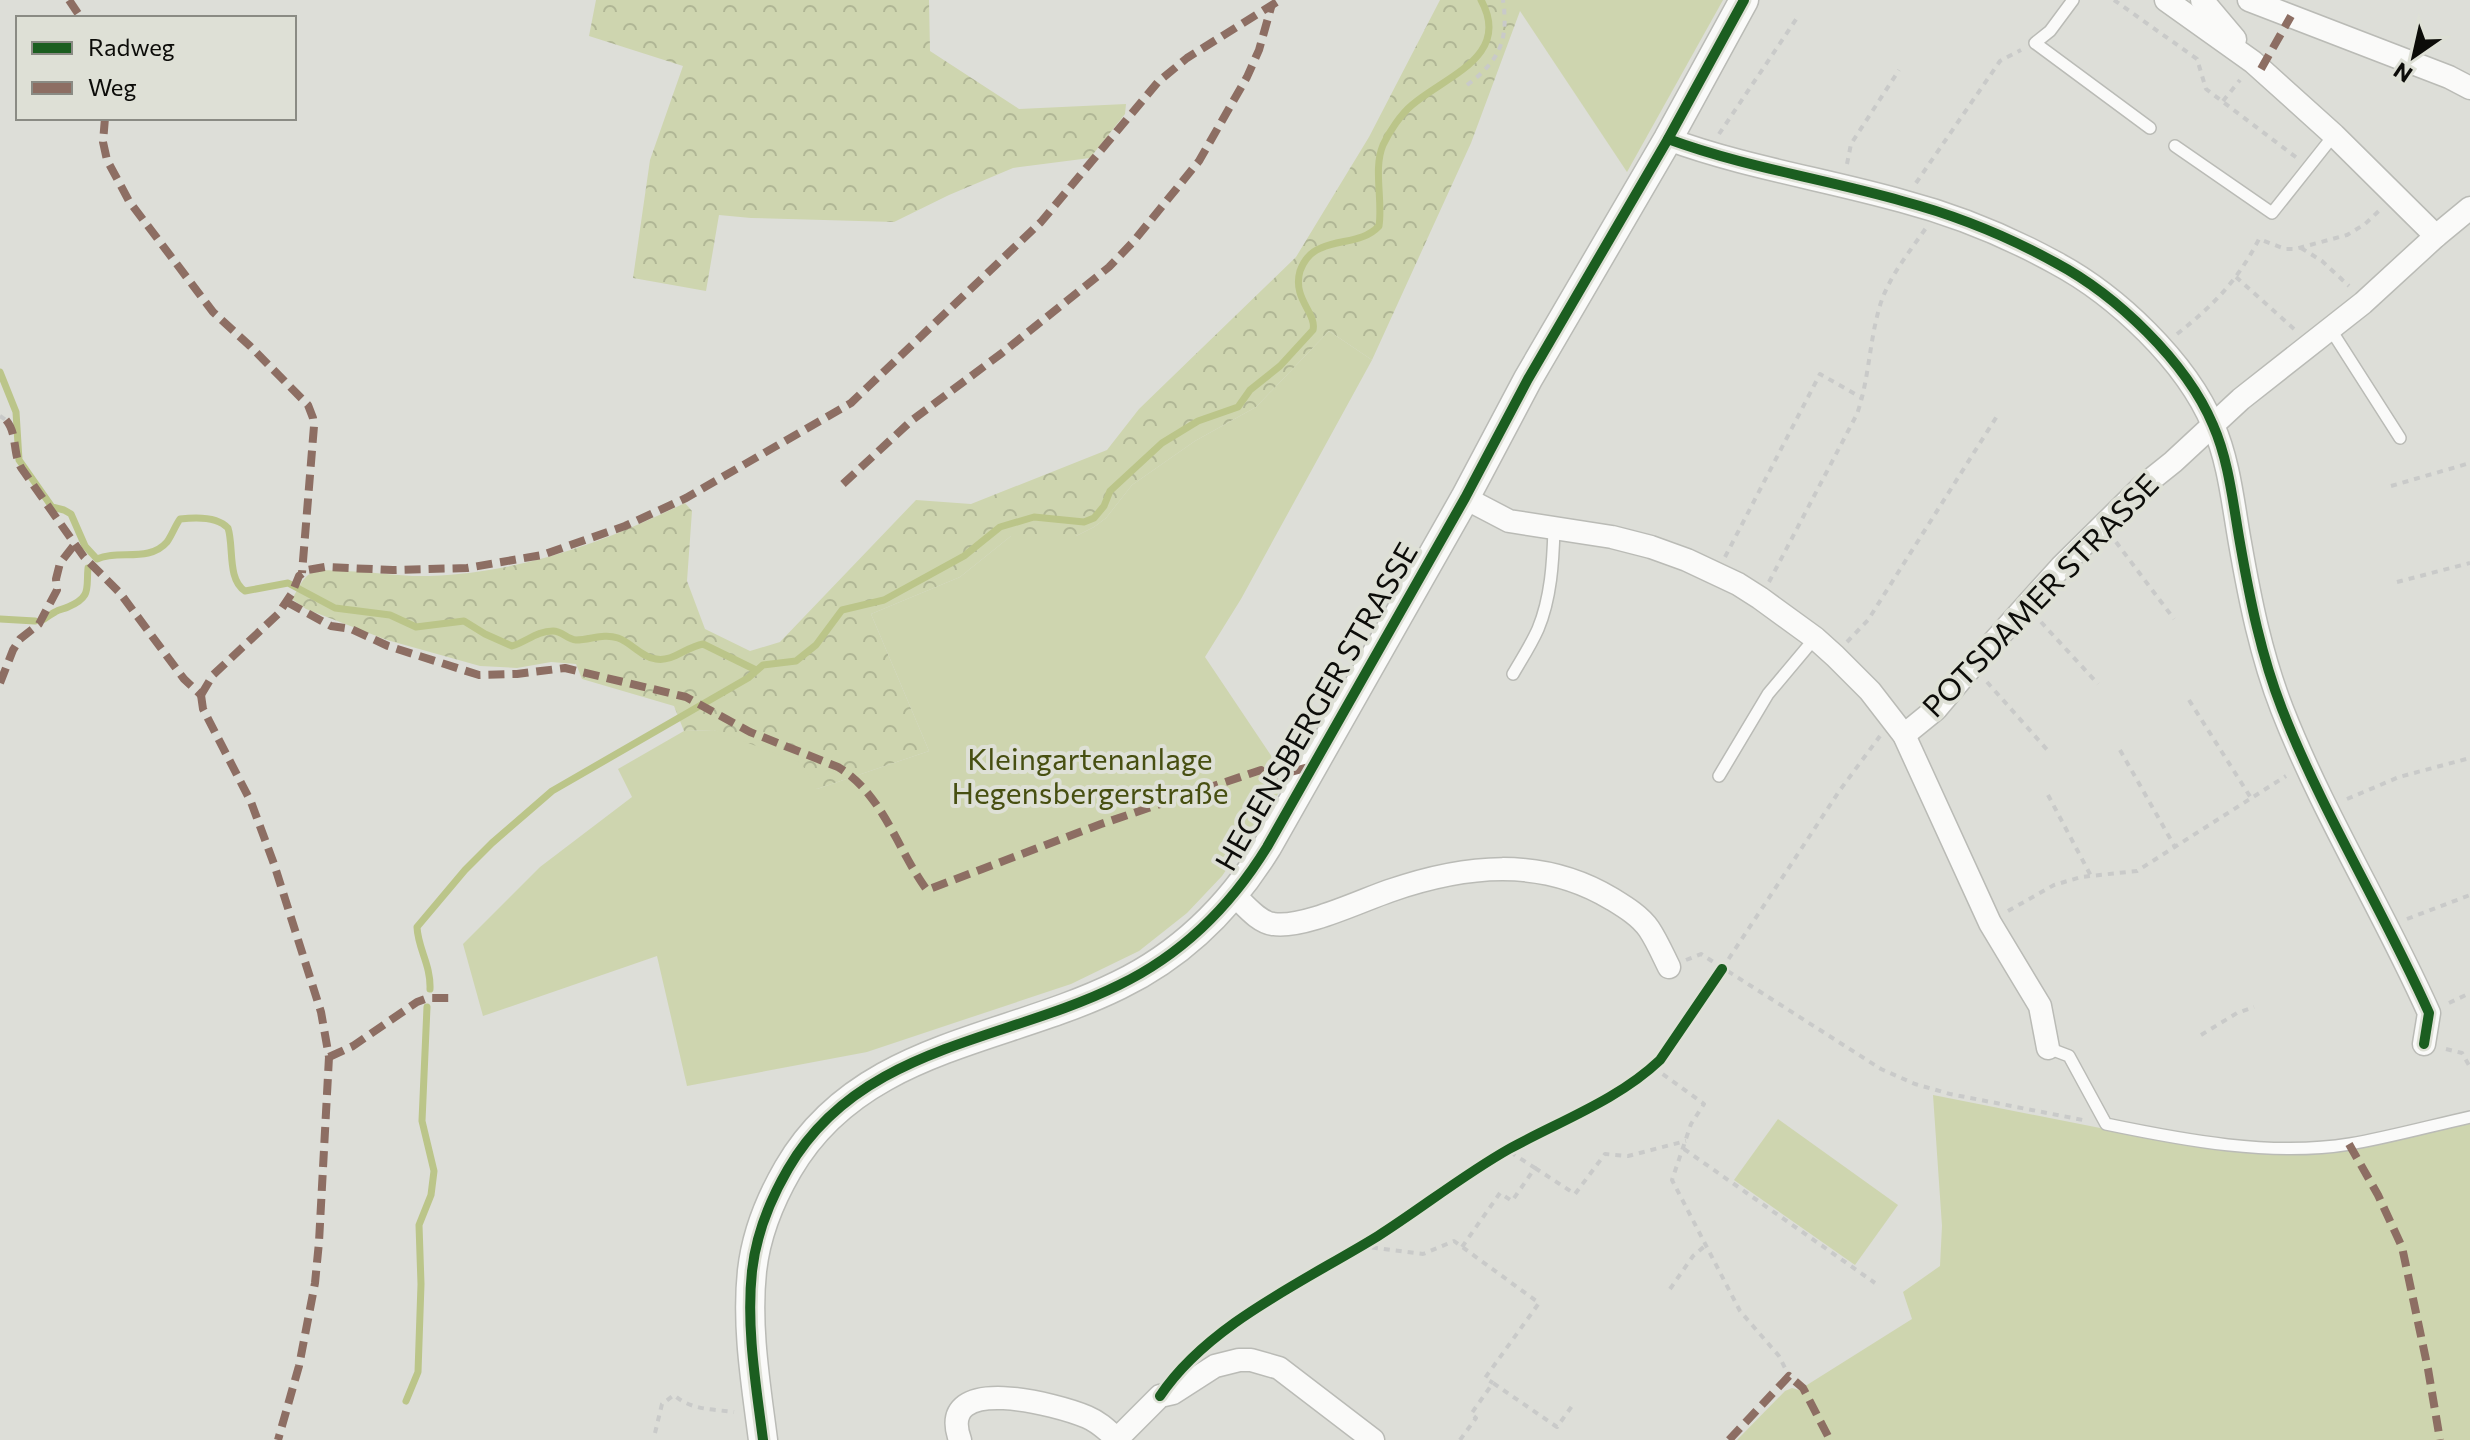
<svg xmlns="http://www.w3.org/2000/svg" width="2470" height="1440" font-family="Commissioner,sans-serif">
<defs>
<pattern id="forest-crowns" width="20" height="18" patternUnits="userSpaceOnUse" patternTransform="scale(2)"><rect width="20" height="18" fill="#ced5af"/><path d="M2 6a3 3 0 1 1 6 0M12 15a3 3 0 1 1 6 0" fill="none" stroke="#b0b695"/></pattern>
</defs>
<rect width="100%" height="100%" fill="#ddded8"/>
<g fill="url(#forest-crowns)">
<polygon points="596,0 929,0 930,51 1019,109 1126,104 1125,114 1090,158 1013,168 949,195 894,222 751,218 719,215 706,291 633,278 650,160 683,66 589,36"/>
<path d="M1440,0H1520V11L1471,143L1372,360L1329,331L1256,407L1195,441L1132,485L1106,518L1094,527L1076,536H1011L960,577L871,614L929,751L817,789L714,730L684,731L674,706L582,679L576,664L551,662L517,668L480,666L387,640L306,609L292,599C298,590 303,575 314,572C322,569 331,571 339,571C369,571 399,577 430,576C524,572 602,543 685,503L692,511L687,581L705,629L750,651L780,642L916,500L971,504L1107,450L1139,409L1296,257L1369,137Z"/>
</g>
<g fill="#ced5af">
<polygon points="1520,0 1723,0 1627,172 1520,11"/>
<polygon points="1329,331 1372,360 1241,599 1205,657 1280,769 1275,781 1280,791 1222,876 1187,913 1139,951 1071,984 867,1052 687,1086 657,956 483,1016 463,944 540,867 632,797 618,769 684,731 714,730 801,763 817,789 929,751 871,614 960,577 1011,536 1076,536 1094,527 1106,518 1132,485 1195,441 1256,407"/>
<polygon points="1933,1095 2186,1145 2300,1153 2345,1150 2470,1123 2470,1440 1737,1440 1785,1391 1792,1388 1799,1390 1912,1319 1903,1292 1940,1266 1942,1226"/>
<polygon points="1778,1119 1898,1205 1855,1265 1734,1180"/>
</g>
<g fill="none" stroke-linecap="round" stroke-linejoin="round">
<g stroke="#bbc589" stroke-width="7">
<path d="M0,372L16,412L19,460L52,507L64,510L71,514L85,546L97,559C118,549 149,563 167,542C172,535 175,526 180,519C196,517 217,516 228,528C234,546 227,580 245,591L288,583L335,608L390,615L416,627L464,621L485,634L512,646C526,642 537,631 553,631C562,631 567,639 576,640C591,640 603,633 618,638C632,643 641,657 656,659C673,662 686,647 703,644L756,670"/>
<polyline points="0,619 35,621"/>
<path d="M44,619C48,617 51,614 55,612C59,609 64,609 68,607C92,597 86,588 88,568"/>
<path d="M430,989C431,965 418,949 417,927L465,870L492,843L552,791L748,678L763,665L796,661L816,645L842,610L884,600L964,556L1000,527L1034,517L1084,522L1094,518L1104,506L1110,491L1162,443L1198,421L1238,407L1250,390L1280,366L1313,330C1317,313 1292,299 1300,271C1304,260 1310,252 1321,248C1341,239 1363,243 1379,226C1383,200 1373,169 1383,145C1389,132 1401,114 1412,105C1446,76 1512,56 1481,0"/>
<polyline points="406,1401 418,1372 421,1284 419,1225 431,1195 434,1171 422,1121 427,1007"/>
</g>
<g stroke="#babbb6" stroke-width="14">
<g id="service">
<polyline points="2073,0 2050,31 2035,43 2150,128"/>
<polyline points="2175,146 2272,213 2334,135"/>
<polyline points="2331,330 2400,438"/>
<path d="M1513,674C1521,660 1531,645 1538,629C1551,598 1553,562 1554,529"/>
<polyline points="1719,776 1768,694 1815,638"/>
<path d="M2048,1048L2069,1056L2106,1124C2183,1140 2272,1157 2350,1144C2390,1137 2430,1126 2470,1117"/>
</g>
</g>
<g stroke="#babbb6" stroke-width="25">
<g id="minor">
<polyline points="2166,0 2253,62 2334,135 2436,236"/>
<polyline points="2202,0 2235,39"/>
<polyline points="2249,0 2449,77 2470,88"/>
<path d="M1668,139C1744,167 1824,179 1902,201C1955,215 2007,236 2056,263C2116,295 2186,361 2213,425C2229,461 2233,504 2240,543C2250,600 2261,655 2282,709C2323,814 2383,910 2429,1013L2424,1044"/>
<polyline points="1465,498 1509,521 1612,537 1651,547 1687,560 1738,584 1760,598 1815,638 1835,656 1870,691 1904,735 1990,923 2040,1006 2048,1048"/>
<polyline points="1904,735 1936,709 1973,665 2061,567 2143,486 2173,462 2241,399 2363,303 2436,236 2470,208"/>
<path d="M1234,895C1245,905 1258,922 1273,924C1302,929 1360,901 1389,891C1464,865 1541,856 1612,899C1625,907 1640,916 1649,929C1657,941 1663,955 1669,967"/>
<path d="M960,1440C935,1371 1059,1405 1087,1417C1099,1422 1107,1430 1117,1439"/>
<polyline points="1116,1440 1160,1396 1173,1393 1215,1366 1239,1360 1251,1360 1279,1368 1373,1440"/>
</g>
</g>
<g stroke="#babbb6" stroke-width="31">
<path id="tertiary" d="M763,1440C756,1385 746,1327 752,1271C756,1235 770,1200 788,1169C859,1046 1004,1042 1119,985C1183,954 1230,907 1267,847L1465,498L1528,379L1668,139L1744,0"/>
</g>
<g stroke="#c9cac9" stroke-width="4" stroke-dasharray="6 6" stroke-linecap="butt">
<polyline points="2114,0 2197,59 2206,89 2297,158"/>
<path d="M1467,85C1499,61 1509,41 1503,0"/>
<polyline points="2223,101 2240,80"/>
<polyline points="1719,134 1797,18"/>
<polyline points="1847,164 1851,144 1899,70"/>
<polyline points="1916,183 2000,61 2021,50"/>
<polyline points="2301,248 2322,261 2349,286"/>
<polyline points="2236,277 2294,329"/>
<path d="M2177,334C2214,305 2238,280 2259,239L2285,249H2295L2347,235L2365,224L2382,208"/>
<polyline points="0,416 6,420"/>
<polyline points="2391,486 2470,463"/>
<polyline points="2116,542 2174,619"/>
<polyline points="1725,557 1820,374 1862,398"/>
<path d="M1769,582L1857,414C1869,380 1869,344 1879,309C1887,279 1908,254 1926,228"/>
<polyline points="2397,582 2470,563"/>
<polyline points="2041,622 2098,684"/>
<polyline points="1847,642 1868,620 1999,413"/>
<polyline points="1987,682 2050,753"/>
<polyline points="2189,700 2251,798"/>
<polyline points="2120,750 2175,847"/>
<polyline points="2048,795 2091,876"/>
<polyline points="2347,799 2399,777 2470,758"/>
<polyline points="2008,911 2054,885 2081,877 2137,871 2286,776"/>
<polyline points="2407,919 2470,895"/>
<polyline points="1686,960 1701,954 1881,1069 1915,1084 1950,1094 2088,1121"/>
<polyline points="1722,969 1840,790 1880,736"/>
<polyline points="2449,1003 2470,993"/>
<polyline points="2201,1035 2237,1013 2254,1007"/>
<polyline points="2446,1049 2462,1053 2470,1067"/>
<polyline points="1653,1067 1704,1104 1691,1124 1672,1180 1740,1311 1779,1356 1789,1376"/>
<polyline points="1684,1149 1875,1283"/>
<polyline points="1535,1168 1575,1194 1605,1154 1628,1156 1686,1141"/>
<polyline points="1360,1246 1423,1254 1454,1241 1539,1303 1485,1378 1493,1383"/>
<polyline points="1462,1247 1500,1193 1512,1201 1535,1168 1507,1150"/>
<polyline points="1670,1289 1693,1256 1706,1245"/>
<path d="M655,1433L662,1404L674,1395C691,1410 711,1409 734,1412"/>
<polyline points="1460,1440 1476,1418 1471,1414 1493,1383 1557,1427 1572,1406"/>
</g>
<use href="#service" stroke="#fafaf9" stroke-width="11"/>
<use href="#minor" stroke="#fafaf9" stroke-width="22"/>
<use href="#tertiary" stroke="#fafaf9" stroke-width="28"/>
<g stroke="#8d6e63" stroke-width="8" stroke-dasharray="16 8" stroke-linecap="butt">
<polyline points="69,0 81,18"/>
<polyline points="2261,69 2291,16"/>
<polyline points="105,118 103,142 107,160 129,201 213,312 250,346 308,405 313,418 314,426 302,573"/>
<path d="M6,420C18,434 12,454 22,469L84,557L120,593L184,679L201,695"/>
<polyline points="843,484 911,421 1002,353 1109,267 1133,242 1199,161 1247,77 1259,50 1272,4"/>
<path d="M287,602L331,626L351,629L388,646L479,675L517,674L565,668L686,697L750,732L838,767C884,795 897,850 927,890L1101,824L1261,770L1268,778L1313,766"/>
<polyline points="0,683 13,650 20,639 39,624 57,590 56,579 60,563 75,544"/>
<polyline points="201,695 213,675 278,614 292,593 299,576 307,570 325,567 393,570 467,568 542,555 625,526 686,498 851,403 1041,222 1158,82 1187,58 1280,0"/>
<polyline points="201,695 203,709 251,802 274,864 321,1012 329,1057 319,1242 315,1283 299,1366 278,1440"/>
<polyline points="329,1057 353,1046 417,1002 428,998 450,998"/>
<polyline points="2349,1144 2378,1195 2402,1247 2428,1369 2440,1440"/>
<polyline points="1729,1440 1789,1376 1803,1388 1830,1440"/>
</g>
<g stroke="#dee0d6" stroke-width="15">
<g id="cycleway">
<path d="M1668,139C1744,167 1824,179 1902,201C1955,215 2007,236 2056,263C2116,295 2186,361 2213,425C2229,461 2233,504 2240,543C2250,600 2261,655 2282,709C2323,814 2383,910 2429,1013L2424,1044"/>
<path d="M1160,1396C1208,1324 1305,1281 1378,1236C1422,1208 1463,1175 1509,1149C1560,1121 1618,1100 1660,1060L1722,969"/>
<path d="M763,1440C756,1385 746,1327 752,1271C756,1235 770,1200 788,1169C859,1046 1004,1042 1119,985C1183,954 1230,907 1267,847L1465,498L1528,379L1668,139L1744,0"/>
</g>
</g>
<use href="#cycleway" stroke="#1b5e20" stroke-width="10"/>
</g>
<g text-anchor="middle" stroke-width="8" stroke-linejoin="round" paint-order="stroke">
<g font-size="30" fill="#0c0c09" stroke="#dee0d6">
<text transform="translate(2041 596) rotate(-46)" y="10">POTSDAMER STRASSE</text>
<text transform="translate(1317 707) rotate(-60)" y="10">HEGENSBERGER STRASSE</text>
</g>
<g font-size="30" fill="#474f11" stroke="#dee0d6">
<text x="1090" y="770">Kleingartenanlage<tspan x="1090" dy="34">Hegensbergerstraße</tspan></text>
</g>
</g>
<rect x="16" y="16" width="280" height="104" fill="#dee0d6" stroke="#8a8b84" stroke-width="2"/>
<rect x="32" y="42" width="40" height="12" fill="#1b5e20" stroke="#8a8b84" stroke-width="2"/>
<text x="88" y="56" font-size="24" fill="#0c0c09">Radweg</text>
<rect x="32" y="82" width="40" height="12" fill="#8d6e63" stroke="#8a8b84" stroke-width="2"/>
<text x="88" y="96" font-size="24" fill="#0c0c09">Weg</text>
<g transform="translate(2414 56) rotate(214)" stroke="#dee0d6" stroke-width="6" paint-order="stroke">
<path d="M0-6L14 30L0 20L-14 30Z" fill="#0c0c09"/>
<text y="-12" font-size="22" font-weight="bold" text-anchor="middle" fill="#0c0c09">N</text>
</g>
</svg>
